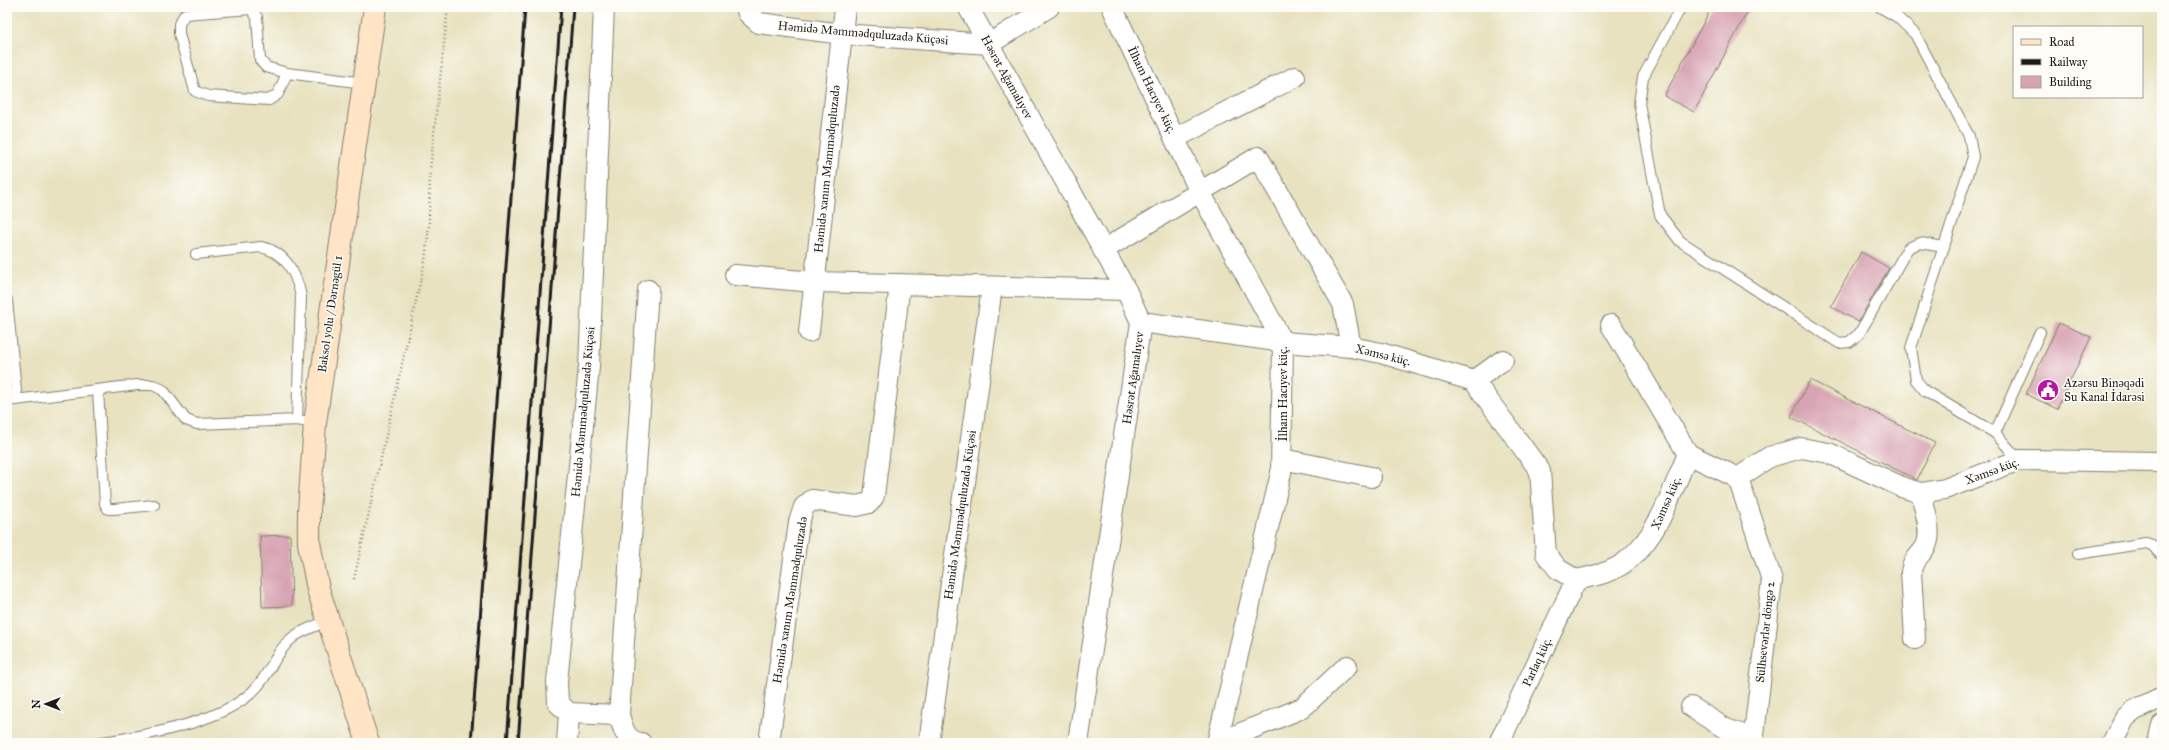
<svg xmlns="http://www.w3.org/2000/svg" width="2169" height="750" font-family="'IM FELL Great Primer',serif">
<rect width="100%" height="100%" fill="#fdfcf7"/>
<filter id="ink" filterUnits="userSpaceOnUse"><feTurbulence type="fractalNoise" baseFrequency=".025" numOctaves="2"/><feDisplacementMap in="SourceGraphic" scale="8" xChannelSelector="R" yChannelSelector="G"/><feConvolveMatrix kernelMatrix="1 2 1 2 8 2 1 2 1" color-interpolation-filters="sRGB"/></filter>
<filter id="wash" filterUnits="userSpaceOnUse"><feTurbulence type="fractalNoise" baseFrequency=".012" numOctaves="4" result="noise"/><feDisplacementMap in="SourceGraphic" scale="16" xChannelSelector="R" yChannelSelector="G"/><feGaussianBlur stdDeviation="0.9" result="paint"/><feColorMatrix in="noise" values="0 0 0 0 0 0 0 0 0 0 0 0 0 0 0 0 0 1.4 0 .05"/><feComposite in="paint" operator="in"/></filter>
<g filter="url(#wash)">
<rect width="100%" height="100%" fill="#e8e2c0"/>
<g id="blocks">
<g fill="#d8a4b4">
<polygon points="1712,7 1750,7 1694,112 1664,96"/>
<polygon points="1861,252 1889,268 1858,322 1831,306"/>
<polygon points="2059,323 2091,337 2057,409 2026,394"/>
<polygon points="1810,380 1935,443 1917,480 1791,417"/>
<polygon points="290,535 292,606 262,607 260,536"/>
</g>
</g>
</g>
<g filter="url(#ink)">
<use href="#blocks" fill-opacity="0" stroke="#827f6e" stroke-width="1"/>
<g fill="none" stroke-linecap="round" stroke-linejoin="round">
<g stroke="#827f6e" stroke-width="12">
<g id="service">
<polyline points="1681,7 1643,77 1639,103 1660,215 1680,241 1839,343 1849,342 1859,334 1908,248 1920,243 1944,247"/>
<polyline points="1880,7 1897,17 1915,34 1969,136 1973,157 1911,348 1916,380 1925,391 1995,433 2019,460"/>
<polyline points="287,73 278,94 269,100 208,96 195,91 179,34 179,24 185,14 251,9 257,17 260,60 266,67 287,73 364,83"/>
<path d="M196,254L261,247C286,252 296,273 301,296L297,420"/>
<polyline points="7,300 17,400"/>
<polyline points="98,391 105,504 108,509 114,509 154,505"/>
<polyline points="7,401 137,385 153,385 163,390 186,420 197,424 297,420 315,423"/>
<polyline points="1995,433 2040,332"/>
<polyline points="2078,554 2146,543 2152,545 2162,556"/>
<path d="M94,743C139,737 225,723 256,688C270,673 276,651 292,638C302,630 316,626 327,621"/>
</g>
</g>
<g stroke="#827f6e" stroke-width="22">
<g id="minor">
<polyline points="604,7 589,367 557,682 558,703 569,713 619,715"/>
<polyline points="746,7 748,13 759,23 842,34 989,44 1049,7"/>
<polyline points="968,7 1126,290 1141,322 1078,743"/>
<polyline points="1112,7 1200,192 1283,342 1281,473 1217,743"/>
<polyline points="1175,138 1295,77"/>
<polyline points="1103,250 1258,157 1343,304 1351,347"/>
<polyline points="735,275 815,282 1126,290"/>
<path d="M1141,322L1283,342L1351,347L1381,353L1474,381L1540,471L1546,554L1558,569L1576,580C1594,576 1615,572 1629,559C1660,533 1672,490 1688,454L1738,478L1769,457L1801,448L1829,453L1904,488L1921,493L1945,489L2019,460L2162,462"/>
<polyline points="1611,325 1688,454"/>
<polyline points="809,332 845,7"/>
<polyline points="1474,381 1503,360"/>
<polyline points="1282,459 1371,477"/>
<polyline points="1738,478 1772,580 1753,743"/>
<path d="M1915,639L1911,572C1913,558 1920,557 1926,546C1933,532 1924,508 1921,493"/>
<polyline points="1691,707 1726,729 1754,739"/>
<polyline points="567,743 569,713"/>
<path d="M641,743C625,741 623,728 619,715L648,290"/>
<polyline points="769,743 799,522 804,507 812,500 857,506 869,503 874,496 900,284"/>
<polyline points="929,743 992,287"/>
<polyline points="1217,743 1302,708 1347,666"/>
<polyline points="1499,743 1576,580"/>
<polyline points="2112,743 2125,718 2135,710 2162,697"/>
<polyline points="2158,743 2162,725"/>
</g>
</g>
<g stroke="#827f6e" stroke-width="24">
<polyline id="secondary" points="368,743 318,589 309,543 309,511 315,423 375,7"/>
</g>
<polyline stroke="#827f6e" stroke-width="2.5" stroke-dasharray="1 3" stroke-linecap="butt" points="354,579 425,261 429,226 430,170 448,7"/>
<use href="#service" stroke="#fff" stroke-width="10"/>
<use href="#minor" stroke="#fff" stroke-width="20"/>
<use href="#secondary" stroke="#ffe4c6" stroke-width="22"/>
<g stroke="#1c1c1c" stroke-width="3">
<polyline points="471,743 525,7"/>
<polyline points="507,743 561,7"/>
<polyline points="518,743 573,7"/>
</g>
</g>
</g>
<defs>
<g id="civic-disc" transform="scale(1.15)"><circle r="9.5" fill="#b5179e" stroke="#fdfcf7"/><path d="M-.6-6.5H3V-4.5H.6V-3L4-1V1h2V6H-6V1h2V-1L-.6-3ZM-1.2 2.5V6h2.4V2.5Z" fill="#fff"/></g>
</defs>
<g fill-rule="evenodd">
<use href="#civic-disc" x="2048" y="390"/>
</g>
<g text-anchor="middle" stroke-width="3" stroke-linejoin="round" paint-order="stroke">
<g font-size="12" fill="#1c1c1c" stroke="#fdfcf7">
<text transform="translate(863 33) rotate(5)" y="4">Həmidə Məmmədquluzadə Küçəsi</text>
<text transform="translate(1007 77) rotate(61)" y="4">Həsrət Ağamalıyev</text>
<text transform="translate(1152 90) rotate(64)" y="4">İlham Hacıyev küç.</text>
<text transform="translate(827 169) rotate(-84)" y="4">Həmidə xanım Məmmədquluzadə</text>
<text transform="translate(330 314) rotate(-82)" y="4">Baksol yolu / Dərnəgül 1</text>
<text transform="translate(1383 355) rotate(14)" y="4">Xəmsə küç.</text>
<text transform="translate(1133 378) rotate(-82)" y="4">Həsrət Ağamalıyev</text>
<text transform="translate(1283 394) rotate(-90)" y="4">İlham Hacıyev küç.</text>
<text transform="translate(583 412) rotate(-85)" y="4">Həmidə Məmmədquluzadə Küçəsi</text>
<text transform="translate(1992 471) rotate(-20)" y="4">Xəmsə küç.</text>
<text transform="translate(1666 503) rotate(-66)" y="4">Xəmsə küç.</text>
<text transform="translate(960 515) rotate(-82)" y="4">Həmidə Məmmədquluzadə Küçəsi</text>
<text transform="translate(790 600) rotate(-81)" y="4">Həmidə xanım Məmmədquluzadə</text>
<text transform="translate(1765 632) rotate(-84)" y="4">Sülhsevərlər döngə 2</text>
<text transform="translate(1537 662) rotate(-65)" y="4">Parlaq küç.</text>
</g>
<g font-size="12" fill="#1c1c1c" stroke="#fdfcf7" text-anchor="start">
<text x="2064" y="387">Azərsu Binəqədi<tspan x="2064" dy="14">Su Kanal İdarəsi</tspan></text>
</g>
</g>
<rect width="2169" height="750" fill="none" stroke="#fdfcf7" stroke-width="24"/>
<rect x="2013" y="26" width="130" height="72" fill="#fdfcf7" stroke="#a3a29f"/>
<rect x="2021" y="39" width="20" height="6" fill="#ffe4c6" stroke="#a3a29f"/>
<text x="2049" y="46" font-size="12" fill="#1c1c1c">Road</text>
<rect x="2021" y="59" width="20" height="6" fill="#1c1c1c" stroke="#a3a29f"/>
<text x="2049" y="66" font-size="12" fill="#1c1c1c">Railway</text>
<rect x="2021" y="76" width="20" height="12" fill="#d8a4b4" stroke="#a3a29f"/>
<text x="2049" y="86" font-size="12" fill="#1c1c1c">Building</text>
<g transform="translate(46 704) rotate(270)" stroke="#fdfcf7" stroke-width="3" paint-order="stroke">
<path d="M0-3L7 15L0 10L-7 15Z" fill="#1c1c1c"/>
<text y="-6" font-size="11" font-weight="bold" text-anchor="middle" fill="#1c1c1c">N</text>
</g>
</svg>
